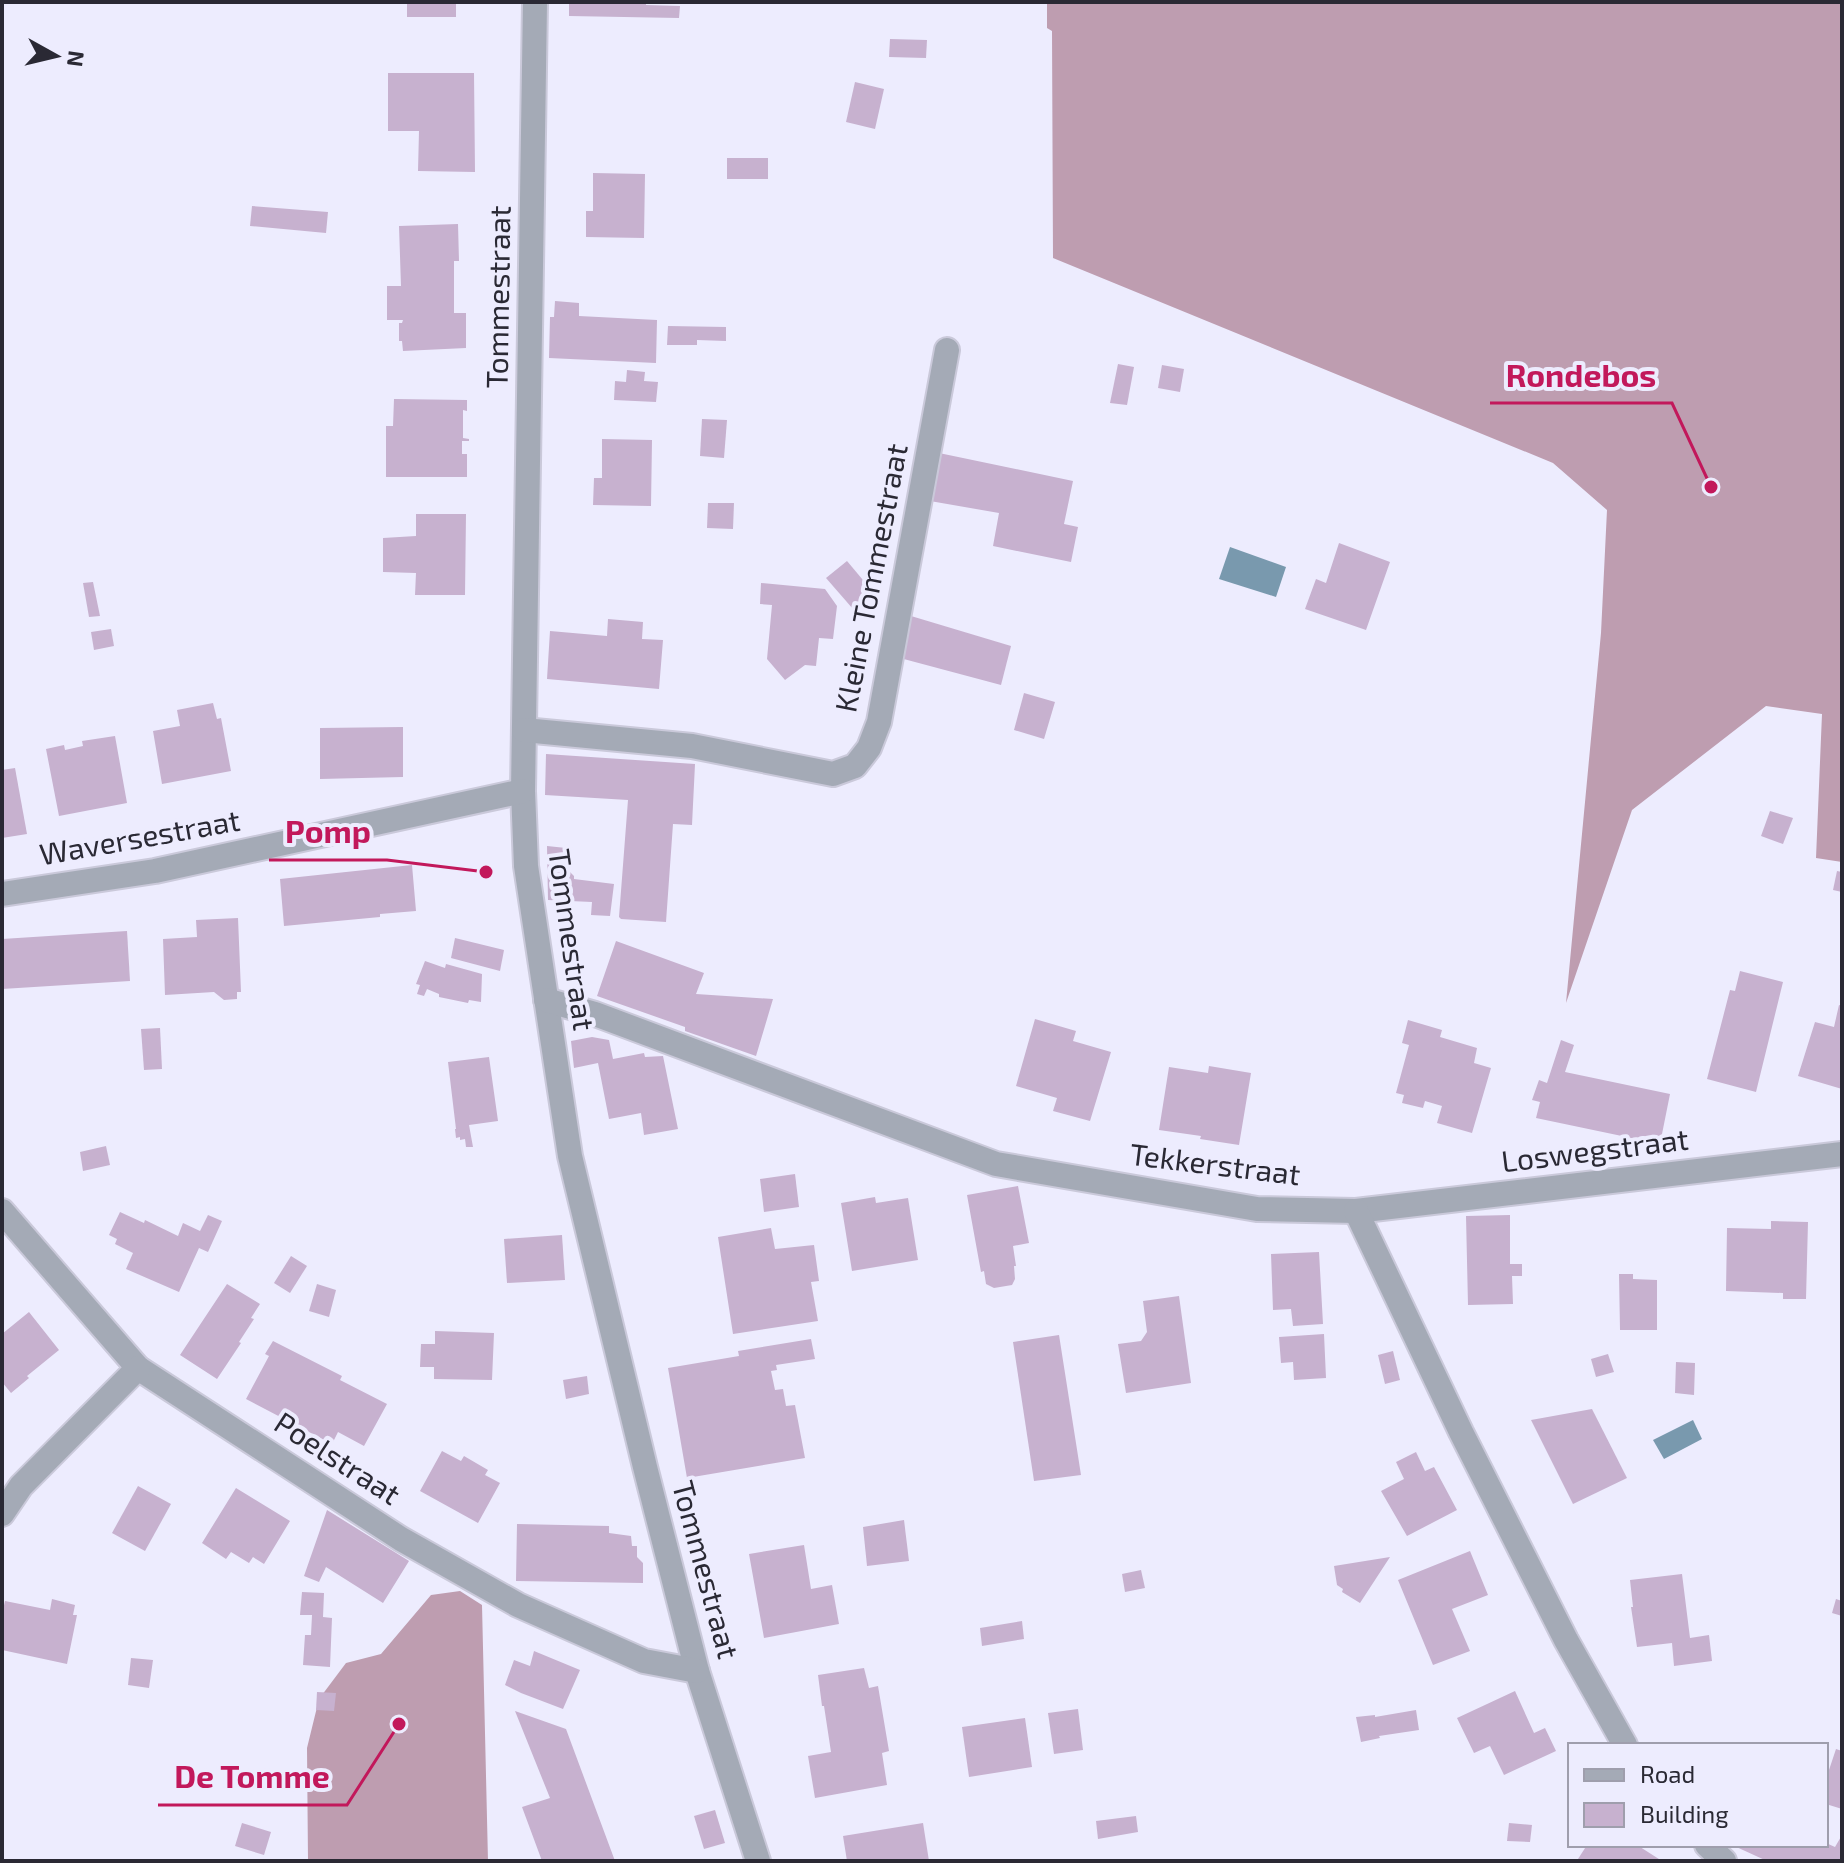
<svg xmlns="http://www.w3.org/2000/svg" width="1844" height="1863" font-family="'Exo 2',sans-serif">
<rect width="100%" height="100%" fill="#edecfe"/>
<g fill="#be9db0">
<polygon points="1047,2 1842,2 1842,862 1816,858 1822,714 1766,706 1632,810 1566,1003 1601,633 1607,510 1553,463 1053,258 1052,31 1047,28"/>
<polygon points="460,1591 482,1605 488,1861 308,1861 307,1748 319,1699 346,1663 381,1654 431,1595"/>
</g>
<g fill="#7999ae">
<polygon points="1230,547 1286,567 1276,597 1219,579"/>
<polygon points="1693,1420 1702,1439 1664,1459 1653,1440"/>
</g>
<g fill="#c7b1cf">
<rect x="407" y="2" width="49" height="15"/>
<polygon points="569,2 646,2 646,5 680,6 679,18 569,16"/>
<polygon points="890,39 927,40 926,58 889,57"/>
<polygon points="388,73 474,73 475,172 418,171 419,131 388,131"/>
<polygon points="855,82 884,89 875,129 846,122"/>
<rect x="727" y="158" width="41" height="21"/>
<polygon points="593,173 645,174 644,238 586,237 586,211 593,211"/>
<polygon points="252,206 328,212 326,233 250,226"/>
<polygon points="458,224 459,261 454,261 454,313 466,313 466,348 403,351 402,341 399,341 399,323 402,323 403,320 387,320 387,286 401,286 399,226"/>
<polygon points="555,301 579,303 579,316 657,320 656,363 549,358 550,317 554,317"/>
<polygon points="668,326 726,327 726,341 697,340 697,345 667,345"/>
<polygon points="1118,364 1134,367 1127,405 1110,403"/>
<polygon points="1162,365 1184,369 1180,392 1158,388"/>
<polygon points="627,370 645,372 644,381 658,382 656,402 614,400 615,381 626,382"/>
<polygon points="394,399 467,400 467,411 463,410 463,438 469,439 469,441 462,441 462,454 467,454 467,477 386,477 386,426 393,426"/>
<polygon points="702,419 727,420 724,458 700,456"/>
<polygon points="602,439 652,440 651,506 593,505 594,478 602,478"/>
<polygon points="939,453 1073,481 1064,524 1078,527 1071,562 993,546 999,513 930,501"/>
<polygon points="708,503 734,503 733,529 707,528"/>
<polygon points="416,514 466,514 465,595 415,595 416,573 383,572 383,538 416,536"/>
<polygon points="1339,543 1390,562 1366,630 1305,609 1316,579 1326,583"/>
<polygon points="847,561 873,592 853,609 826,578"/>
<polygon points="93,582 100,616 89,617 83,583"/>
<polygon points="761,583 825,589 837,606 833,639 819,638 816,666 805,665 785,680 767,659 772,605 760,604"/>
<polygon points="911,616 1011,646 1001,685 900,658"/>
<polygon points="608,619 643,622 642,639 663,640 659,689 547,679 550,631 607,636"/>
<polygon points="111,629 114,646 94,650 91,632"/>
<polygon points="1024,693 1055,702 1044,739 1014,730"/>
<polygon points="213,703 217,719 221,718 231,771 162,784 153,731 180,726 177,710"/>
<polygon points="403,727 403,777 320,779 320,728"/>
<polygon points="115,736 127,803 59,816 46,749 64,745 65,750 83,746 82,741"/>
<polygon points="546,754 695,764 692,825 673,824 666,922 621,919 619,917 628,800 545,795"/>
<polygon points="15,768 27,834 2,838 2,770"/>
<polygon points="1770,811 1793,818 1783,844 1761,836"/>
<polygon points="547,846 566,848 565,867 574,876 574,879 614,884 610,916 591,915 592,902 548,900"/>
<polygon points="412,865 416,911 380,914 380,917 284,926 280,879"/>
<polygon points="1837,871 1842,872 1842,892 1833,890"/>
<polygon points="238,918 241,992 237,992 237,999 224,1000 214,992 165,995 163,939 197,937 196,920"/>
<polygon points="127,931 130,981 2,989 2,939"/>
<polygon points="455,938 504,950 500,971 451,958"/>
<polygon points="616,941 704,973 696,994 773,999 756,1056 685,1031 685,1027 597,996"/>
<polygon points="425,961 445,968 446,964 482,974 481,1002 469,1000 468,1003 439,997 439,994 427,989 424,996 417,994 420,985 416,984"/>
<polygon points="1740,971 1783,982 1756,1092 1707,1079 1730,990 1735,991"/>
<polygon points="1839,1005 1842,1006 1842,1089 1798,1076 1815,1022 1834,1027"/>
<polygon points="1035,1019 1076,1031 1073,1041 1111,1052 1090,1121 1053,1111 1057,1098 1016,1086"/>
<polygon points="1408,1020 1442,1030 1440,1037 1477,1048 1474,1063 1491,1068 1472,1133 1437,1123 1442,1106 1425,1101 1423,1108 1402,1103 1404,1095 1396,1093 1409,1045 1402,1043"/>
<polygon points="160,1028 162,1069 144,1070 141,1029"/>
<polygon points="592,1037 609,1040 613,1059 644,1053 645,1057 663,1056 678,1129 644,1135 641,1113 609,1119 598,1063 574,1068 571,1041"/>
<polygon points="1561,1040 1574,1045 1565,1072 1670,1094 1660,1144 1536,1118 1540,1102 1532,1100 1539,1080 1547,1083"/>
<polygon points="489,1057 498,1121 469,1125 473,1147 466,1147 465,1139 460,1140 460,1137 456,1138 455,1129 456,1129 448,1062"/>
<polygon points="1209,1066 1251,1073 1239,1145 1200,1139 1201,1136 1159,1130 1169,1067 1208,1073"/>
<polygon points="106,1146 110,1165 83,1171 80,1152"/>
<polygon points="795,1174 799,1207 764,1212 760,1179"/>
<polygon points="1018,1186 1029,1243 1013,1246 1016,1266 1014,1266 1015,1279 1012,1285 994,1288 986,1284 984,1271 981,1272 967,1195"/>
<polygon points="875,1197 876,1203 908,1198 918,1260 852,1271 841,1203"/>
<polygon points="120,1212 144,1223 145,1220 178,1236 183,1223 200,1231 208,1215 222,1221 208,1252 199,1248 179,1292 126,1269 133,1253 115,1244 117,1239 109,1235"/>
<polygon points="1510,1215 1510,1264 1522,1264 1522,1276 1512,1276 1513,1304 1468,1305 1466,1216"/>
<polygon points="1771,1221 1808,1222 1806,1299 1783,1299 1783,1293 1726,1291 1727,1228 1771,1229"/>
<polygon points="771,1228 775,1249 814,1245 819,1281 811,1282 818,1321 733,1334 718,1237"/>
<polygon points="562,1235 565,1280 507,1283 504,1239"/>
<polygon points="1319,1252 1323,1324 1293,1326 1291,1309 1273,1310 1271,1254"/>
<polygon points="291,1256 307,1266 290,1293 274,1283"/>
<polygon points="1619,1274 1633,1274 1633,1279 1657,1280 1657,1330 1620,1330"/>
<polygon points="227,1284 260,1304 251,1318 254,1319 239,1342 241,1343 217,1379 180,1355"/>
<polygon points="317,1284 336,1290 329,1317 309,1311"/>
<polygon points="1179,1296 1191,1383 1126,1393 1118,1344 1141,1341 1147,1332 1143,1301"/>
<polygon points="29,1312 59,1350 27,1376 29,1378 11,1393 2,1382 2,1334"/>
<polygon points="435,1331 494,1333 492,1380 434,1379 434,1367 420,1367 421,1344 435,1344"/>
<polygon points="1324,1334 1326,1378 1294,1380 1293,1362 1281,1363 1279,1337"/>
<polygon points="1059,1335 1081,1475 1034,1481 1013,1342"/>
<polygon points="811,1339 815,1359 776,1365 777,1370 771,1371 775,1390 783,1389 786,1406 795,1405 805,1458 687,1478 668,1368 739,1356 738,1351"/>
<polygon points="273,1341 342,1376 340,1380 387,1404 364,1446 338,1432 332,1444 246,1399 269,1356 265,1354"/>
<polygon points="1393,1351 1400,1380 1385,1384 1378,1355"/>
<polygon points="1608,1354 1614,1372 1596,1377 1591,1359"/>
<polygon points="1676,1362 1695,1363 1694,1395 1675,1393"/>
<polygon points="587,1376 589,1394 566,1399 563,1380"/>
<polygon points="1592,1409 1627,1478 1573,1504 1531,1420"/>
<polygon points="442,1451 461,1461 464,1456 488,1470 485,1475 500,1483 478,1523 420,1491"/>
<polygon points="1416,1452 1425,1471 1434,1467 1457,1510 1407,1536 1381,1491 1404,1479 1396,1462"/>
<polygon points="138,1486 171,1504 145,1551 112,1533"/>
<polygon points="236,1488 290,1521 264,1564 253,1557 249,1563 231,1552 226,1559 202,1543"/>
<polygon points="327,1510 409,1561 383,1603 326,1567 319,1582 304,1576"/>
<polygon points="904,1520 909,1561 867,1566 863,1527"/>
<polygon points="517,1524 609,1526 609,1533 631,1536 632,1546 637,1546 637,1557 643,1563 643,1583 516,1581"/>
<polygon points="804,1545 811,1589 832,1585 839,1624 764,1638 749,1554"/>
<polygon points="1470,1551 1488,1595 1452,1609 1470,1651 1433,1665 1398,1580"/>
<polygon points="1390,1557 1360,1603 1342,1592 1343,1589 1337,1585 1334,1566"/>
<polygon points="1141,1570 1145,1588 1125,1592 1122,1574"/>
<polygon points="1682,1574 1690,1638 1709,1635 1712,1661 1674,1666 1672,1643 1637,1647 1631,1607 1633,1607 1630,1580"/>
<polygon points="302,1592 324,1593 323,1617 332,1618 330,1667 303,1665 305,1635 311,1635 312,1615 300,1615"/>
<polygon points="52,1599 75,1605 73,1615 77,1615 67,1664 2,1650 2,1614 5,1601 50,1610"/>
<polygon points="1836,1599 1842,1601 1842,1616 1832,1613"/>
<polygon points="1022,1621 1024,1639 982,1646 980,1628"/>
<polygon points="534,1651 580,1670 563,1709 521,1693 505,1685 514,1660 530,1666"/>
<polygon points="131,1658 153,1660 149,1688 128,1685"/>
<polygon points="864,1668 869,1688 878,1686 889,1751 882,1753 887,1785 815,1798 808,1756 831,1752 824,1706 822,1706 818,1675"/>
<polygon points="1515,1691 1534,1733 1545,1728 1556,1751 1504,1775 1490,1746 1474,1753 1457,1718"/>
<polygon points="317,1692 336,1693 334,1711 316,1710"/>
<polygon points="1078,1709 1083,1750 1054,1754 1048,1713"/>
<polygon points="1416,1710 1419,1730 1379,1736 1380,1738 1361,1742 1356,1717 1375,1715 1375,1717"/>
<polygon points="515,1711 566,1729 615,1861 542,1861 522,1807 550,1798"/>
<polygon points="1025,1718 1032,1767 969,1777 962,1727"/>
<polygon points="1836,1749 1842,1751 1842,1809 1826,1804 1826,1779"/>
<polygon points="715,1810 725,1843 704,1849 694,1816"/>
<polygon points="1136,1816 1138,1832 1098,1839 1096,1821"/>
<polygon points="242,1823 271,1832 264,1855 235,1846"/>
<polygon points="923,1823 929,1861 847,1861 843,1836"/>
<polygon points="1509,1823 1532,1825 1530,1842 1507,1841"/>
<polygon points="1842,1835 1842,1861 1767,1861 1732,1845 1826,1845 1826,1843 1835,1847"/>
<polygon points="1587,1845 1637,1845 1662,1861 1580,1861 1578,1859"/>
</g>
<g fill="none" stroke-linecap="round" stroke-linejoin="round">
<g stroke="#cac9da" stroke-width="28">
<g id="minor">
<polyline points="535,2 523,791 526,866 570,1156 645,1467 697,1671 758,1861"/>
<polyline points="524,730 692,746 833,774 855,766 869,748 879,722 947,350"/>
<polyline points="2,894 155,871 523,791"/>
<polyline points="546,1000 595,1014 996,1164 1257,1209 1356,1211 1842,1154"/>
<polyline points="2,1211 138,1368 401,1539 518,1605 644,1661 697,1671"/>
<polyline points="1356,1211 1461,1432 1566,1640 1625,1745"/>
<polyline points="2,1514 21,1486 138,1368"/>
<polyline points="1707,1845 1724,1861"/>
</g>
</g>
<use href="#minor" stroke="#a4aab6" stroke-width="24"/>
</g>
<g text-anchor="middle" stroke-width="8" stroke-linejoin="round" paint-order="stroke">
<g font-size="30" fill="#2a2934" stroke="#edecfe">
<text transform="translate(499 297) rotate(-89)" y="10">Tommestraat</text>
<text transform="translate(872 578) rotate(-79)" y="10">Kleine Tommestraat</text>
<text transform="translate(140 838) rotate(-10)" y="10">Waversestraat</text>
<text transform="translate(571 940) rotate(82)" y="10">Tommestraat</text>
<text transform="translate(1595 1151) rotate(-7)" y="10">Loswegstraat</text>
<text transform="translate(1215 1165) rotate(7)" y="10">Tekkerstraat</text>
<text transform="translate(337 1459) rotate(33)" y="10">Poelstraat</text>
<text transform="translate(705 1570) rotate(75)" y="10">Tommestraat</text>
</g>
</g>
<path fill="none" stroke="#c2185b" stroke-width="3" d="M1711 487L1672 403H1490M486 872L387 860H269M399 1724L347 1805H158"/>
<g fill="#c2185b" stroke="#edecfe" stroke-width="3">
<circle cx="1711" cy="487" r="8"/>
<circle cx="486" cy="872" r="8"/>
<circle cx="399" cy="1724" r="8"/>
</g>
<g font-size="32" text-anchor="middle" font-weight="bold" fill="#c2185b" stroke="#edecfe" stroke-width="8" stroke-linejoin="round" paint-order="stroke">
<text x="1581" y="387">Rondebos</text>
<text x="328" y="843">Pomp</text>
<text x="252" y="1788">De Tomme</text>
</g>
<rect width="1844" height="1863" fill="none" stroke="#2a2934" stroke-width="8"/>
<rect x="1568" y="1743" width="260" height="104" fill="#edecfe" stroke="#9f9ead" stroke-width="2"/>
<rect x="1584" y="1769" width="40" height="12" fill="#a4aab6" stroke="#9f9ead" stroke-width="2"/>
<text x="1640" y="1783" font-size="24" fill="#2a2934">Road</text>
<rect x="1584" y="1803" width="40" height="24" fill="#c7b1cf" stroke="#9f9ead" stroke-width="2"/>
<text x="1640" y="1823" font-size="24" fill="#2a2934">Building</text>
<g transform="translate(56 56) rotate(98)" stroke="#edecfe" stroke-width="6" paint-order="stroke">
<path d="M0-6L14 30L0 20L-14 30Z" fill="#2a2934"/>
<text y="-12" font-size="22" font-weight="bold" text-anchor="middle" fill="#2a2934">N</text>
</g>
</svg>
